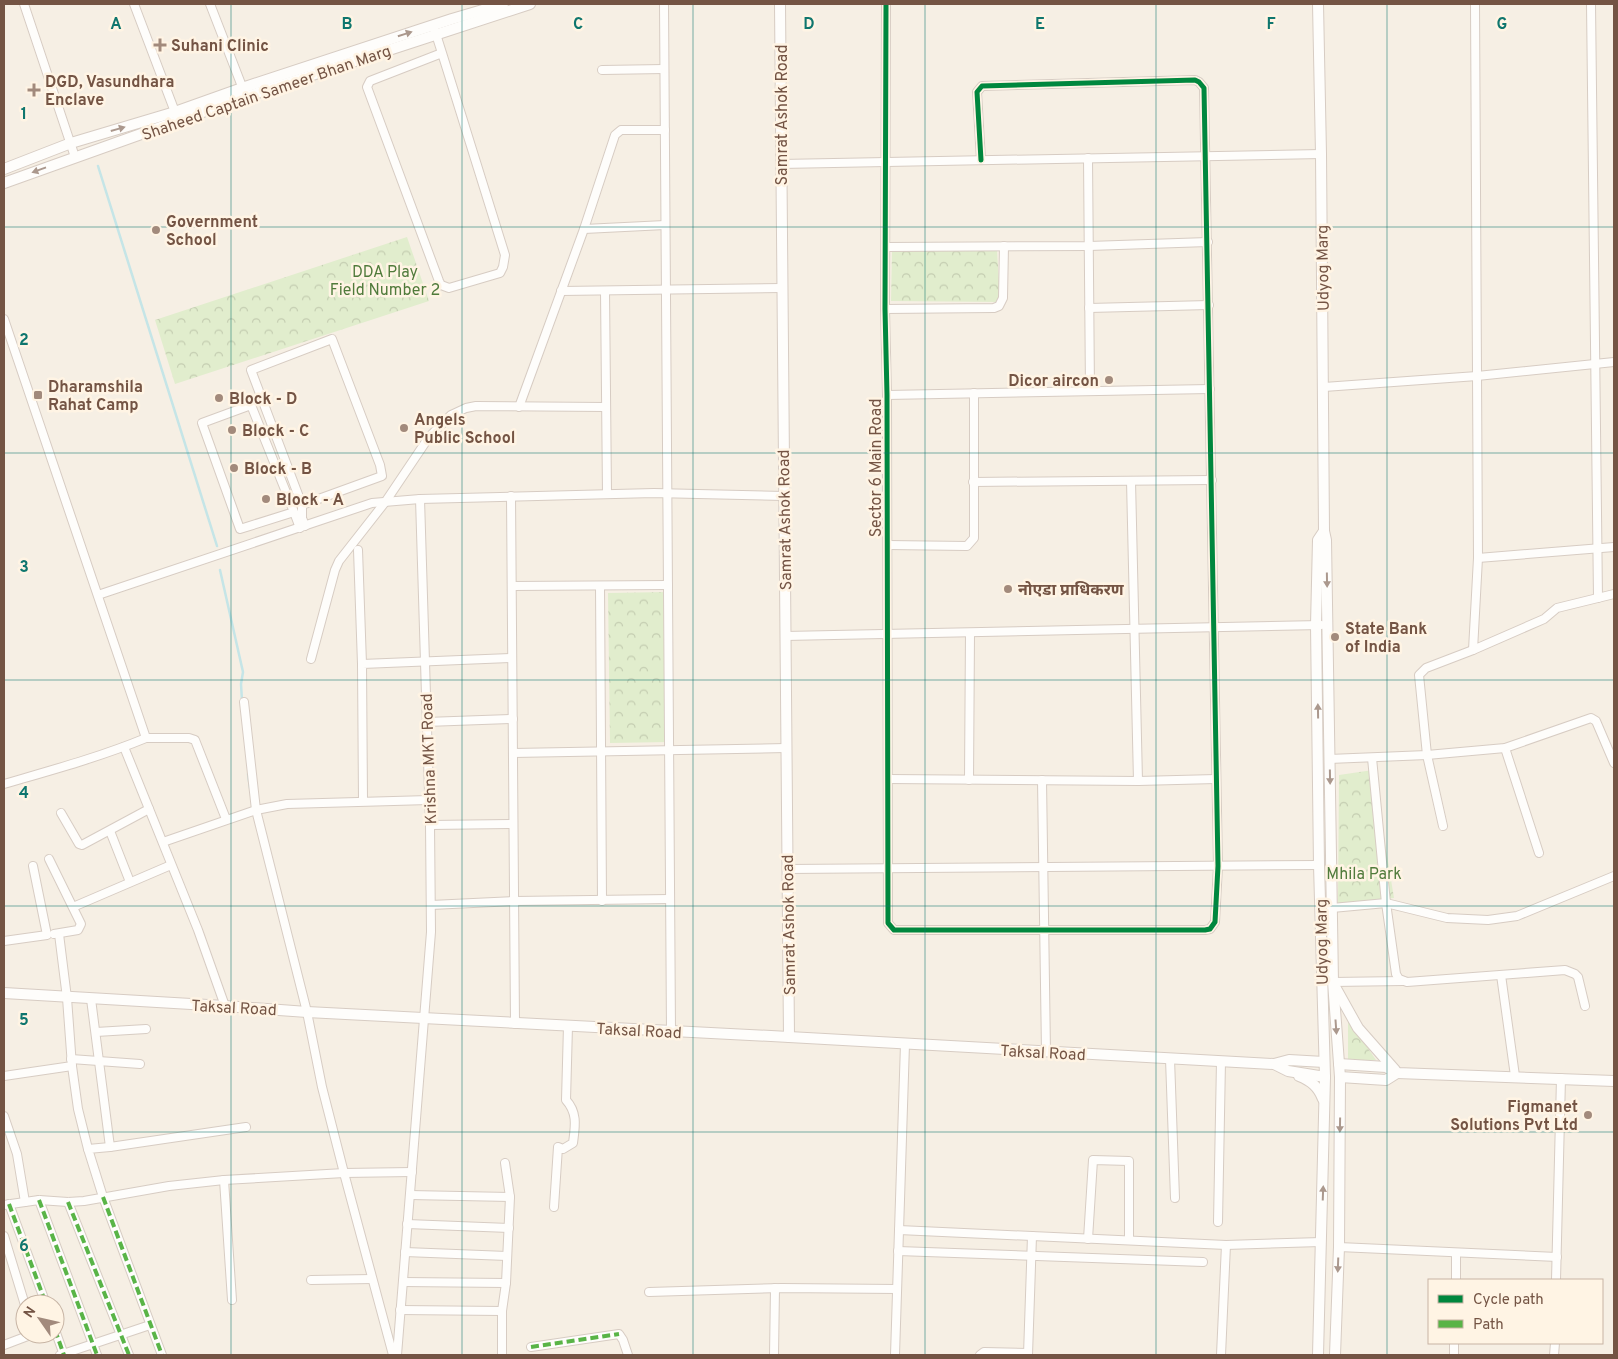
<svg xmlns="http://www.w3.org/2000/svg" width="1618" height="1359" font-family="Overpass,'Noto Sans Devanagari',sans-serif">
<defs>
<pattern id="park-crowns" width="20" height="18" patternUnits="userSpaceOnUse" patternTransform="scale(1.25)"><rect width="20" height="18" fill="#e1edcd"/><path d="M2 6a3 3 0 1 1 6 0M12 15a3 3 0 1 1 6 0" fill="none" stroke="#c4cdb1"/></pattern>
</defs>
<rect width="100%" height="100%" fill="#f6efe4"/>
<g fill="url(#park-crowns)">
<polygon points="407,237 429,301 175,384 155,320"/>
<polygon points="997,250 1000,302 891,301 892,251"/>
<polygon points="667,592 670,742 610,743 608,593"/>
<polygon points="1373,770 1394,898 1338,904 1339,775"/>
<polygon points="1348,1019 1376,1060 1348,1060"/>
</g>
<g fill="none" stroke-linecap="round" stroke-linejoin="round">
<g stroke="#c5e5e7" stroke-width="2.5">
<polyline points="98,166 217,546"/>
<polyline points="220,570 243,672 241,684 242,701"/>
<polyline points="248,774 250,788"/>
</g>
<g stroke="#d7ccc3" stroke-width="10">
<g id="minor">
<polyline points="24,4 75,157"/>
<polyline points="134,4 175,112"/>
<polyline points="210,4 243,89"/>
<polyline points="664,4 671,1031"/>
<polyline points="886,4 885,309 887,395 888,923 894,930 1205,930 1210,929 1215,922 1218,866 1204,88 1199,82 1195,80 982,86 977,92 981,160"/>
<polyline points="1475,4 1478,558 1473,650 1544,619 1557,608 1614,594"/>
<polyline points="1591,4 1598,598"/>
<polyline points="435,31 442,53 505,255 503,267 500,273 449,288 441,285 439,281 367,87 370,81 442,53"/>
<polyline points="602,70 664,69"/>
<polyline points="1088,158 1090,391"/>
<polyline points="781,164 1321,154"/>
<polyline points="584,229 665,225"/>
<polyline points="886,247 1089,246 1208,242"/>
<polyline points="561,291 782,288"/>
<polyline points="605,291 607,494"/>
<polyline points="1089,308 1209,305"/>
<polyline points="885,309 994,308 999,306 1003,298 1004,246"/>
<path d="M4,319L146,738C100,757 52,770 4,784"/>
<polyline points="1324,387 1477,376 1614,362"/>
<polyline points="887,395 1210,389"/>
<polyline points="519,407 584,229 615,135 621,130 665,130"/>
<polyline points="1131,481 1138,781"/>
<polyline points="973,482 1212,480"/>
<polyline points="511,496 515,1024"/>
<polyline points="302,505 382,476 380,465 332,339 251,370 302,505 302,518 305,526"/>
<polyline points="294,512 251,405 202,423 240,529 294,512 300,528"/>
<polyline points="888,545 967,546 974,538 974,393"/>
<polyline points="358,550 362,664"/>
<polyline points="1478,558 1614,547"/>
<polyline points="512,586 668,585"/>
<polyline points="600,586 602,901"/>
<polyline points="98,595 372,503 420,499 654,493 784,496"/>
<polyline points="785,636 1321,625"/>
<polyline points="311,659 335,570 339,561 386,501 429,437 451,415 466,408 476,406 606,407"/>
<polyline points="244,702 256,810 307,1012 322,1087 344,1173 393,1355"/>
<polyline points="426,722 513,719"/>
<polyline points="146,738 189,738 195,740 226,819"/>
<polyline points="124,747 198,930 225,1006"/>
<polyline points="1505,748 1539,853"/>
<polyline points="513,753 786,748"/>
<polyline points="1372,758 1386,903 1396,974 1399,979 1407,982 1565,970 1575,974 1578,977 1585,1006"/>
<polyline points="1329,759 1427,755 1505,748 1591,718 1596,721 1614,763"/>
<polyline points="888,779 1138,781 1216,779"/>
<polyline points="969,780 970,633"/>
<polyline points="1042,780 1046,1052"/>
<polyline points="363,801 362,664 512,658"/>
<polyline points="61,813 79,844 82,845 149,809"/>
<polyline points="430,825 513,824"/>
<polyline points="1443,826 1427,755 1419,675 1426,668 1473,650"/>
<polyline points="110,831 130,882"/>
<polyline points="163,842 256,810 287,804 429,800"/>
<polyline points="49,859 81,924 78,930 54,934"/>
<polyline points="787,869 1319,865"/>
<polyline points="431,905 514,901 670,899"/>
<polyline points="73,907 171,865"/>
<polyline points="1332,908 1386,903 1447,918 1488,920 1517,916 1614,876"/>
<polyline points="59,934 67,998 72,1066 78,1109 88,1149"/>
<polyline points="4,941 47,935 33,866"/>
<polyline points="1501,975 1515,1076"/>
<polyline points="1333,982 1403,981"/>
<polyline points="91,999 110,1147 246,1127"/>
<polyline points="96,1032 146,1029"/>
<polyline points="71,1059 140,1064"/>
<polyline points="1170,1059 1175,1198"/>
<polyline points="4,1076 72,1066"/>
<polyline points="4,1116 17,1154 25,1202"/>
<polyline points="110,1147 88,1149 103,1197 162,1355"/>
<polyline points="224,1180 232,1300"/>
<polyline points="410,1195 510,1197"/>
<polyline points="39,1200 97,1355"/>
<polyline points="68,1202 129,1355"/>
<polyline points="9,1204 46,1304"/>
<polyline points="4,1205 39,1200 68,1202 84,1201 169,1186 224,1180 344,1173 412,1172"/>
<path d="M554,1207L558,1147L563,1149L573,1143C575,1127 578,1113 566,1100L568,1026"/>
<polyline points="1218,1222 1221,1061"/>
<polyline points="407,1224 509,1228"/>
<polyline points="899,1230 1226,1245 1321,1242"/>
<polyline points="4,1236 25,1305"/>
<polyline points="1088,1239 1093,1160 1129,1161 1129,1240"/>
<polyline points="1339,1247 1557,1257"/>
<polyline points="898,1251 1203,1262"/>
<polyline points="405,1252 507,1256"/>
<polyline points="311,1280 372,1279"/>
<polyline points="1456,1280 1456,1253"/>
<polyline points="1556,1280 1561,1078"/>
<polyline points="403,1282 506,1283"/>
<polyline points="649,1292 781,1288 897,1289"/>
<polyline points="400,1310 502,1311"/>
<polyline points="55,1330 64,1355"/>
<polyline points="4,1345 33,1334"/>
<polyline points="531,1347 619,1334 623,1340 628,1355"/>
<polyline points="60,1355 150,1325"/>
<polyline points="397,1355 431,932 430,825 420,499"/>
<polyline points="502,1355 502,1311 506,1283 510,1197 505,1163"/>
<polyline points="774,1355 775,1288"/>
<polyline points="895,1355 905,1044"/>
<polyline points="980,1355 984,1352 1028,1353"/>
<polyline points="1028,1355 1032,1236"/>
<polyline points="1221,1355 1226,1245"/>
<polyline points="1454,1355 1454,1343"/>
<polyline points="1554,1355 1555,1343"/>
</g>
</g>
<g stroke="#d7ccc3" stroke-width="12">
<g id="tertiary">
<polyline points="780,4 789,1037"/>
<polyline points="1318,4 1321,154 1324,531 1326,540 1333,982 1340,1077 1339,1247 1335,1355"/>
<polyline points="4,169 71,143 175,112 248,86 452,19 503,4"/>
<polyline points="4,183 239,99 530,4"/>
<polyline points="1334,985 1358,1028 1395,1070"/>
<polyline points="4,993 225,1006 307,1012 789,1037 1274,1064 1289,1060 1324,1062"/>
<polyline points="1274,1064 1288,1071 1325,1077"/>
<polyline points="1339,1064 1386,1067 1397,1073 1614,1081"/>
<path d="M1299,1076C1311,1081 1318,1086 1323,1099"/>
<polyline points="1340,1077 1386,1080 1397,1073"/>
<polyline points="1318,1355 1325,1077 1319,865 1316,625 1318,540 1324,531"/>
</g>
</g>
<use href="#minor" stroke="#fefdfb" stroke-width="8"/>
<use href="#tertiary" stroke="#fefdfb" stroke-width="10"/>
<g stroke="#59b447" stroke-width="4" stroke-dasharray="8 4" stroke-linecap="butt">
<polyline points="103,1197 162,1355"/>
<polyline points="39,1200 97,1355"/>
<polyline points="68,1202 129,1355"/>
<polyline points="9,1204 46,1304"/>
<polyline points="55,1330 64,1355"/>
<polyline points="531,1347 619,1334"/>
</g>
<g stroke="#fff4e4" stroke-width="8">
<polyline id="cycleway" points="886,4 885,309 887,395 888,923 894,930 1205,930 1210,929 1215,922 1218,866 1204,88 1199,82 1195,80 982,86 977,92 981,160"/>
</g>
<use href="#cycleway" stroke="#00873e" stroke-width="5"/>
</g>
<defs><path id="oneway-solid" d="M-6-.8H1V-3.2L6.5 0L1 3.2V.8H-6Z" transform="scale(1.25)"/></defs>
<g fill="#ab988d">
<use href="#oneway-solid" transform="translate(405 34) rotate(-18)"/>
<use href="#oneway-solid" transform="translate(118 129) rotate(-16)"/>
<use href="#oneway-solid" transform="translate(39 170) rotate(160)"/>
<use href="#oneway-solid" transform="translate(1327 580) rotate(89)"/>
<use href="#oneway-solid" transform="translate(1318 711) rotate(-91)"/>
<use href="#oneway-solid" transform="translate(1330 777) rotate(89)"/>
<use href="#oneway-solid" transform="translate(1336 1027) rotate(86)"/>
<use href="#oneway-solid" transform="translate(1340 1125) rotate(91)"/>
<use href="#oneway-solid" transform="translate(1323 1193) rotate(-88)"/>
<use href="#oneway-solid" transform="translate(1338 1265) rotate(92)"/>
</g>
<path fill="none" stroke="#0f766e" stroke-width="1" stroke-opacity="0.55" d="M231,4V1355M462,4V1355M693,4V1355M925,4V1355M1156,4V1355M1387,4V1355M4,227H1614M4,453H1614M4,680H1614M4,906H1614M4,1132H1614"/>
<g fill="#a28a7c" stroke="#fff4e4" stroke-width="2">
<path d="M157.5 37.5h5v5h5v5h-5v5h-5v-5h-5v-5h5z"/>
<path d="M31.5 82.5h5v5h5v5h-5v5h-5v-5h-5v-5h5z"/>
<circle cx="156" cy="230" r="5"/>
<circle cx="1109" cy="380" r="5"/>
<rect x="33" y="390" width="10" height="10" rx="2.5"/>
<circle cx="219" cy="398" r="5"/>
<circle cx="404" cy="428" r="5"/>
<circle cx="232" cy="430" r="5"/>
<circle cx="234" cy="468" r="5"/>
<circle cx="266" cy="499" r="5"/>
<circle cx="1008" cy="589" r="5"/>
<circle cx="1335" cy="637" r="5"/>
<circle cx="1588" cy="1115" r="5"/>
</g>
<g text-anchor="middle" stroke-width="5" stroke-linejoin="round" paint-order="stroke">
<g font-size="16" font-weight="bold" fill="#745444" stroke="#fff4e4" text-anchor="start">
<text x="171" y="51">Suhani Clinic</text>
<text x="45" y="87">DGD, Vasundhara<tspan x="45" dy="18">Enclave</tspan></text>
<text x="166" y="227">Government<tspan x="166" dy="18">School</tspan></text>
<text x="1099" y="386" text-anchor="end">Dicor aircon</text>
<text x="48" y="392">Dharamshila<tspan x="48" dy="18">Rahat Camp</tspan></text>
<text x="229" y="404">Block - D</text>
<text x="414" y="425">Angels<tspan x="414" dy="18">Public School</tspan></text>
<text x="242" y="436">Block - C</text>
<text x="244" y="474">Block - B</text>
<text x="276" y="505">Block - A</text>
<text x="1018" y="595">नोएडा प्राधिकरण</text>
<text x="1345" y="634">State Bank<tspan x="1345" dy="18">of India</tspan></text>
<text x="1578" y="1112" text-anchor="end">Figmanet<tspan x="1578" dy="18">Solutions Pvt Ltd</tspan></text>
</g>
<g font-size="16" fill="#745444" stroke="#fff4e4">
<text transform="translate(266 92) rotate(-19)" y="6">Shaheed Captain Sameer Bhan Marg</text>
<text transform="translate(781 115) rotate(-90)" y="6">Samrat Ashok Road</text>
<text transform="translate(1322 268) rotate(-91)" y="6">Udyog Marg</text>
<text transform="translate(875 468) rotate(-90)" y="6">Sector 6 Main Road</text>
<text transform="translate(784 520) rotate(-91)" y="6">Samrat Ashok Road</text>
<text transform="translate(428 759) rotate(-92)" y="6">Krishna MKT Road</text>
<text transform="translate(788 925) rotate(-91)" y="6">Samrat Ashok Road</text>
<text transform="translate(1321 942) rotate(-91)" y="6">Udyog Marg</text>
<text transform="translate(234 1007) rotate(3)" y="6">Taksal Road</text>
<text transform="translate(639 1030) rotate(3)" y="6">Taksal Road</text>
<text transform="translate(1043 1052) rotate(3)" y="6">Taksal Road</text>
</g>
<g font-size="16" fill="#507b3b" stroke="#fff4e4">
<text x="385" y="277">DDA Play<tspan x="385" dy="18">Field Number 2</tspan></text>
<text x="1364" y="879">Mhila Park</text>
</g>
</g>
<g font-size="16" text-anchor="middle" font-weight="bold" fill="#0f766e" stroke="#fff4e4" stroke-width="5" stroke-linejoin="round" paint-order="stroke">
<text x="116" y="29">A</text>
<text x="347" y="29">B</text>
<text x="578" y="29">C</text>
<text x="809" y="29">D</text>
<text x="1040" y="29">E</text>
<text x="1271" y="29">F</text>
<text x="1502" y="29">G</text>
<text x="24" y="119">1</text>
<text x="24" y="345">2</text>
<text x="24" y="572">3</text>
<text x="24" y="798">4</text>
<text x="24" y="1025">5</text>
<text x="24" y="1251">6</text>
</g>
<rect width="1618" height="1359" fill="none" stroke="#745444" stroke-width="10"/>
<rect x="1428" y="1279" width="175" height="65" fill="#fff4e4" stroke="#c7b4a4"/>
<rect x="1438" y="1295" width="25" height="8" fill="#00873e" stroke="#c7b4a4"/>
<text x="1473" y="1304" font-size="15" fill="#745444">Cycle path</text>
<rect x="1438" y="1320" width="25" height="8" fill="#59b447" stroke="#c7b4a4"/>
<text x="1473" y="1329" font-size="15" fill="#745444">Path</text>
<g transform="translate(40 1319) rotate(304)"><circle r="24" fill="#fff4e4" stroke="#c7b4a4"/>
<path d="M0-4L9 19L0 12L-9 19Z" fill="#a28a7c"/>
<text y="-8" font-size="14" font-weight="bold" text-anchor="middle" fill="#745444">N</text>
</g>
</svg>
